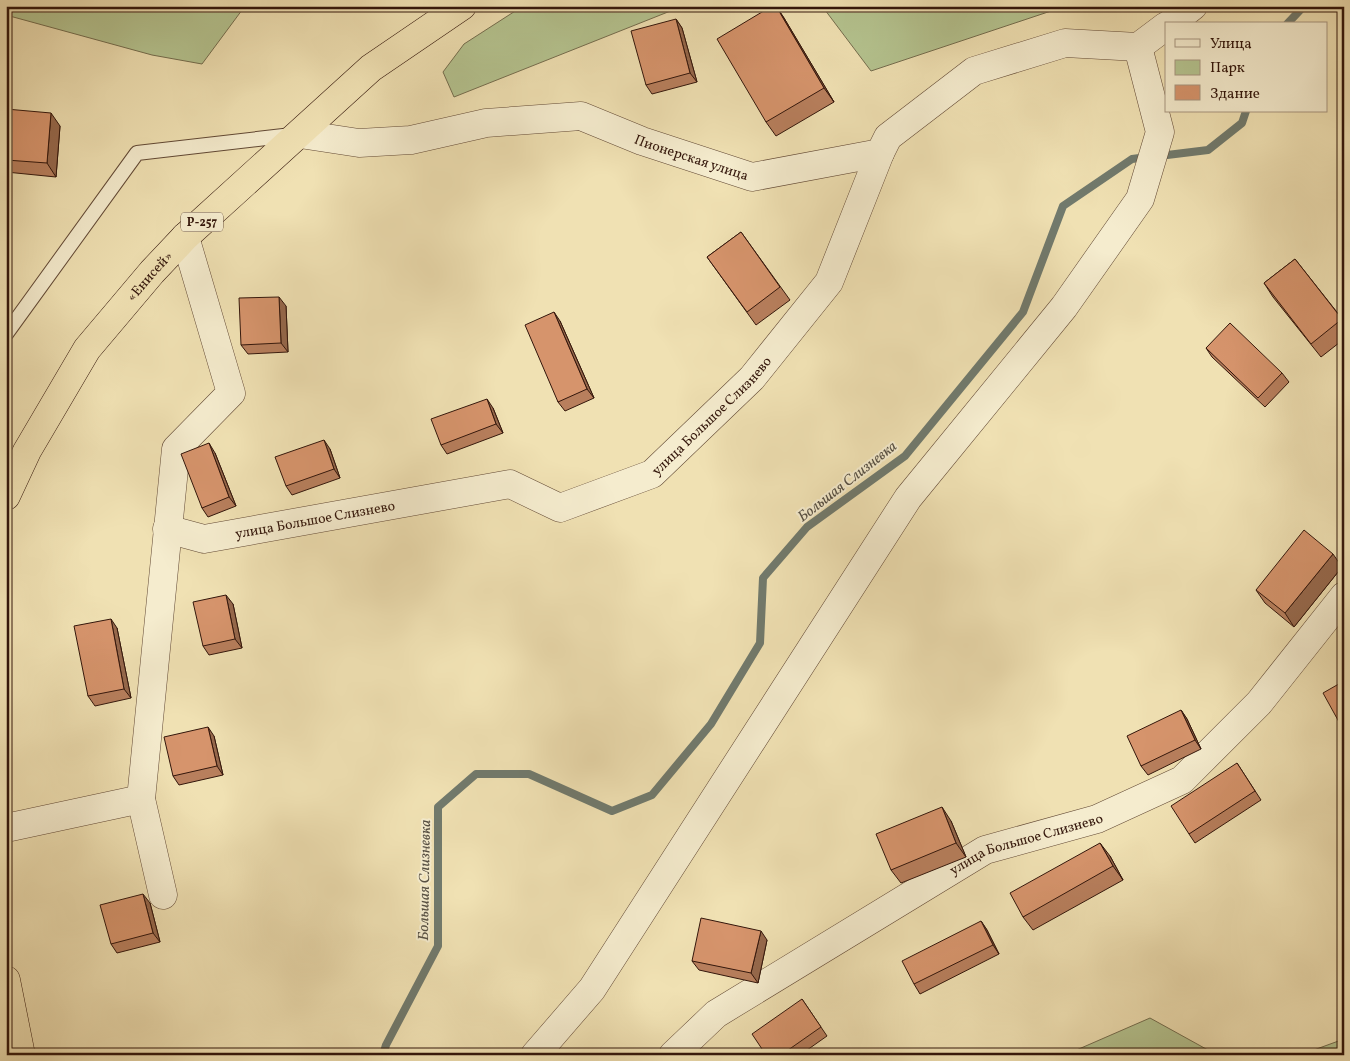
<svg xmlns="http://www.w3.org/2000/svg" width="1350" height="1061" font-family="Vollkorn,serif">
<rect width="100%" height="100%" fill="#f0e1b3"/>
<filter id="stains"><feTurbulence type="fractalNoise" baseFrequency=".004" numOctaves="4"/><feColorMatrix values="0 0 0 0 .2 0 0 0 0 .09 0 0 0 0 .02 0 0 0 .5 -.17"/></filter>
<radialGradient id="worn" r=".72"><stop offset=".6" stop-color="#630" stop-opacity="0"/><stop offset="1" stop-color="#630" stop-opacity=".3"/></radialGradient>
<g fill="#b5c490" stroke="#746d4e">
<polygon points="6,6 245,6 202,64 152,55 6,15"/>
<polygon points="523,6 683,6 454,97 443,72 464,44"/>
<polygon points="822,6 1066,6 871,71"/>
<polygon points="1150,1018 1217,1055 1065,1055"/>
<polygon points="1344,1039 1344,1055 1300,1055"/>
</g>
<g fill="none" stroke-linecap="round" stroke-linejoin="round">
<g stroke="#717a6d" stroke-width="8">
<polyline points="1287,24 1304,6"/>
<polyline points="1159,156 1208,150 1242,123 1246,111"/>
<polyline points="383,1055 386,1045 438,946 438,807 476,774 529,774 612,811 652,795 711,724 760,643 763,578 807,527 905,456 1023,312 1063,206 1132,159 1147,157"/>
</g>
<g stroke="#624935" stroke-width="16">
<polyline id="lane" points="6,334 137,153 292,135"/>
</g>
<g stroke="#624935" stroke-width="29">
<g id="street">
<polyline points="1170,24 1193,6"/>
<path id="s1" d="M300,134L359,143L411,140L486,123L581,116L642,141L752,177L880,153L888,137L974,71L1065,43L1138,47L1166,26"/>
<path id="s2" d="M167,529L204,539L510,484L560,508L652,474L752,378L829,282L880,153"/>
<polyline points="6,828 141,799"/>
<polyline points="163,895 141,799 176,449 231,393 185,237"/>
<polyline points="535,1055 592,989 908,498 1064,307 1140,199 1160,132 1138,47"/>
<path id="s3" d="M673,1055L716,1014L985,850L1097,819L1182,780L1259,703L1344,596"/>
</g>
</g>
<g stroke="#33160b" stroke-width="29">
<g id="highway">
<path id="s4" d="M6,496L27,451L87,349L152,272L185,237L371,68L462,6"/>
<polyline points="6,980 21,1055"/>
</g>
</g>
<use href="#lane" stroke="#f5ecce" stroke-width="14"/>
<use href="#street" stroke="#f5ecce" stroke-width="28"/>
<use href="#highway" stroke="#f0e1b3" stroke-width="28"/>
</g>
<g fill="#b87f5d" stroke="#33160b">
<polygon points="776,6 784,18 834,102 776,136 766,122"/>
<polygon points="676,19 682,28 697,82 652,94 646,85"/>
<polygon points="6,109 60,126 56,177 6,172"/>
<polygon points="741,232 790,300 756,325 707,257"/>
<polygon points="1295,259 1344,321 1344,339 1321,357 1273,297 1264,283"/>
<polygon points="286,306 288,352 248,354 241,345"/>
<polygon points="560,321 594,398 565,411 558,402"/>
<polygon points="1206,348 1282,373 1289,382 1265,407 1212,357"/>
<polygon points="493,408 503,433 447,454 441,445"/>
<polygon points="330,449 340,478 292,495 286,486"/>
<polygon points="215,453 236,506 208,517 202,508"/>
<polygon points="1342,567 1294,627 1265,603 1256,590"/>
<polygon points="233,604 242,648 209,655 203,646"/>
<polygon points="117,628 131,698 95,706 88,696"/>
<polygon points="1344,681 1344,728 1339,722"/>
<polygon points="1181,710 1187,719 1201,749 1148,775 1141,766"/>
<polygon points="214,736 223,775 179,785 173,776"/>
<polygon points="1237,763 1261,800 1195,843 1189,834"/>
<polygon points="951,821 966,857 901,883 891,870"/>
<polygon points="1110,856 1123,880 1033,930 1023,917"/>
<polygon points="150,903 160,942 117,953 111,944"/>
<polygon points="981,921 987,930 999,954 920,994 914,984"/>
<polygon points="767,940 758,983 699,970 692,961"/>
<polygon points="802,999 827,1036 800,1055 766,1055"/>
</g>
<g fill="#96684c" stroke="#33160b">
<polygon points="776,6 784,18 834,102 824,88"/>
<polygon points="676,19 682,28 697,82 690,73"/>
<polygon points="51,113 60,126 56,177 47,163"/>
<polygon points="279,297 286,306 288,352 281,343"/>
<polygon points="554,312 560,321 594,398 587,389"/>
<polygon points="487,399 493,408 503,433 496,424"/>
<polygon points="324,440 330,449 340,478 334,469"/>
<polygon points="209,443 215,453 236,506 229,497"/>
<polygon points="1333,554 1342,567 1294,627 1285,613"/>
<polygon points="226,595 233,604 242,648 235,639"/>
<polygon points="111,619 117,628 131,698 124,689"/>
<polygon points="1181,710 1187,719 1201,749 1195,740"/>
<polygon points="208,727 214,736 223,775 217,766"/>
<polygon points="942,807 951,821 966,857 956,843"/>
<polygon points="1100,843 1110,856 1123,880 1113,866"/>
<polygon points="143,894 150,903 160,942 153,933"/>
<polygon points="981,921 987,930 999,954 993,945"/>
<polygon points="761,931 767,940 758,983 751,973"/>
</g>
<g fill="#d6946c" stroke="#33160b">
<polygon points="772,6 776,6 824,88 766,122 717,39"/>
<polygon points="676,19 690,73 646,85 631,31"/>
<polygon points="6,109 51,113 47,163 6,160"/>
<polygon points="741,232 780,287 747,312 707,257"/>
<polygon points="1295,259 1342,319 1311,344 1264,283"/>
<polygon points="279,297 281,343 241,345 239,298"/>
<polygon points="554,312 587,389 558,402 525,325"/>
<polygon points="1230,323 1282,373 1258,398 1206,348"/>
<polygon points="487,399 496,424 441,445 431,419"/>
<polygon points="324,440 334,469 286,486 275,457"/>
<polygon points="209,443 229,497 202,508 181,454"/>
<polygon points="1304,530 1333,554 1285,613 1256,590"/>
<polygon points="226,595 235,639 203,646 193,602"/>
<polygon points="111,619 124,689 88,696 74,626"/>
<polygon points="1344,681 1344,719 1339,722 1323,693"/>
<polygon points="1181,710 1195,740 1141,766 1127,736"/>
<polygon points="208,727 217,766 173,776 164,737"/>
<polygon points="1237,763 1255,791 1189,834 1171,806"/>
<polygon points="942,807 956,843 891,870 876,834"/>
<polygon points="1100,843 1113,866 1023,917 1010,893"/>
<polygon points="143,894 153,933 111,944 100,905"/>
<polygon points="701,918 761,931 751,973 692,961"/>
<polygon points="981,921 993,945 914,984 902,961"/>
<polygon points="802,999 821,1027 781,1055 766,1055 752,1034"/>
</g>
<g text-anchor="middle" stroke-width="4" stroke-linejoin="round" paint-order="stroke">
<rect fill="#f5ecce" stroke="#6d5646" stroke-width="1" x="181" y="212.5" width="42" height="19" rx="4"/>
<g font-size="12" font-weight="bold" fill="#33160b">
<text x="202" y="226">Р-257</text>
</g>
<g font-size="14" fill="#33160b" stroke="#f5ecce">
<text dy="5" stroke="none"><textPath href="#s1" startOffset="402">Пионерская улица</textPath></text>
<text dy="5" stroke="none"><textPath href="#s4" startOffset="264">«Енисей»</textPath></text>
<text dy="5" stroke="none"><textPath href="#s2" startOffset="586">улица Большое Слизнево</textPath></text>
<text dy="5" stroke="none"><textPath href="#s2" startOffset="151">улица Большое Слизнево</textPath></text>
<text dy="5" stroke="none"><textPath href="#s3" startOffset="415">улица Большое Слизнево</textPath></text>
</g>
<g font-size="15" font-style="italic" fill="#575044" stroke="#f5ecce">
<text transform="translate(847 481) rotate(-38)" y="5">Большая Слизневка</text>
<text transform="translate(424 880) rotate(-89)" y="5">Большая Слизневка</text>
</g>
</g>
<rect width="1350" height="1061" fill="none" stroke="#f0e1b3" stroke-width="25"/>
<rect x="8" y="8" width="1335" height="1046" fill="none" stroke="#33160b" stroke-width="2.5"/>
<rect x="12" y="12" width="1325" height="1036" fill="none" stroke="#33160b"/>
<rect x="1165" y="22" width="162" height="90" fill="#f5ecce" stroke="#a79680"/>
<rect x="1175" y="39" width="25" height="8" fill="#f5ecce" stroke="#a79680"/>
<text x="1210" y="48" font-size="15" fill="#33160b">Улица</text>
<rect x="1175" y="60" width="25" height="15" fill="#b5c490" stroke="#a79680"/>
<text x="1210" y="72" font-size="15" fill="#33160b">Парк</text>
<rect x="1175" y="85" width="25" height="15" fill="#d6946c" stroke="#a79680"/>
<text x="1210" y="98" font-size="15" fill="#33160b">Здание</text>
<rect width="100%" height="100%" filter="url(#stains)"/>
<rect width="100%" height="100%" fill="url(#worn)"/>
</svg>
